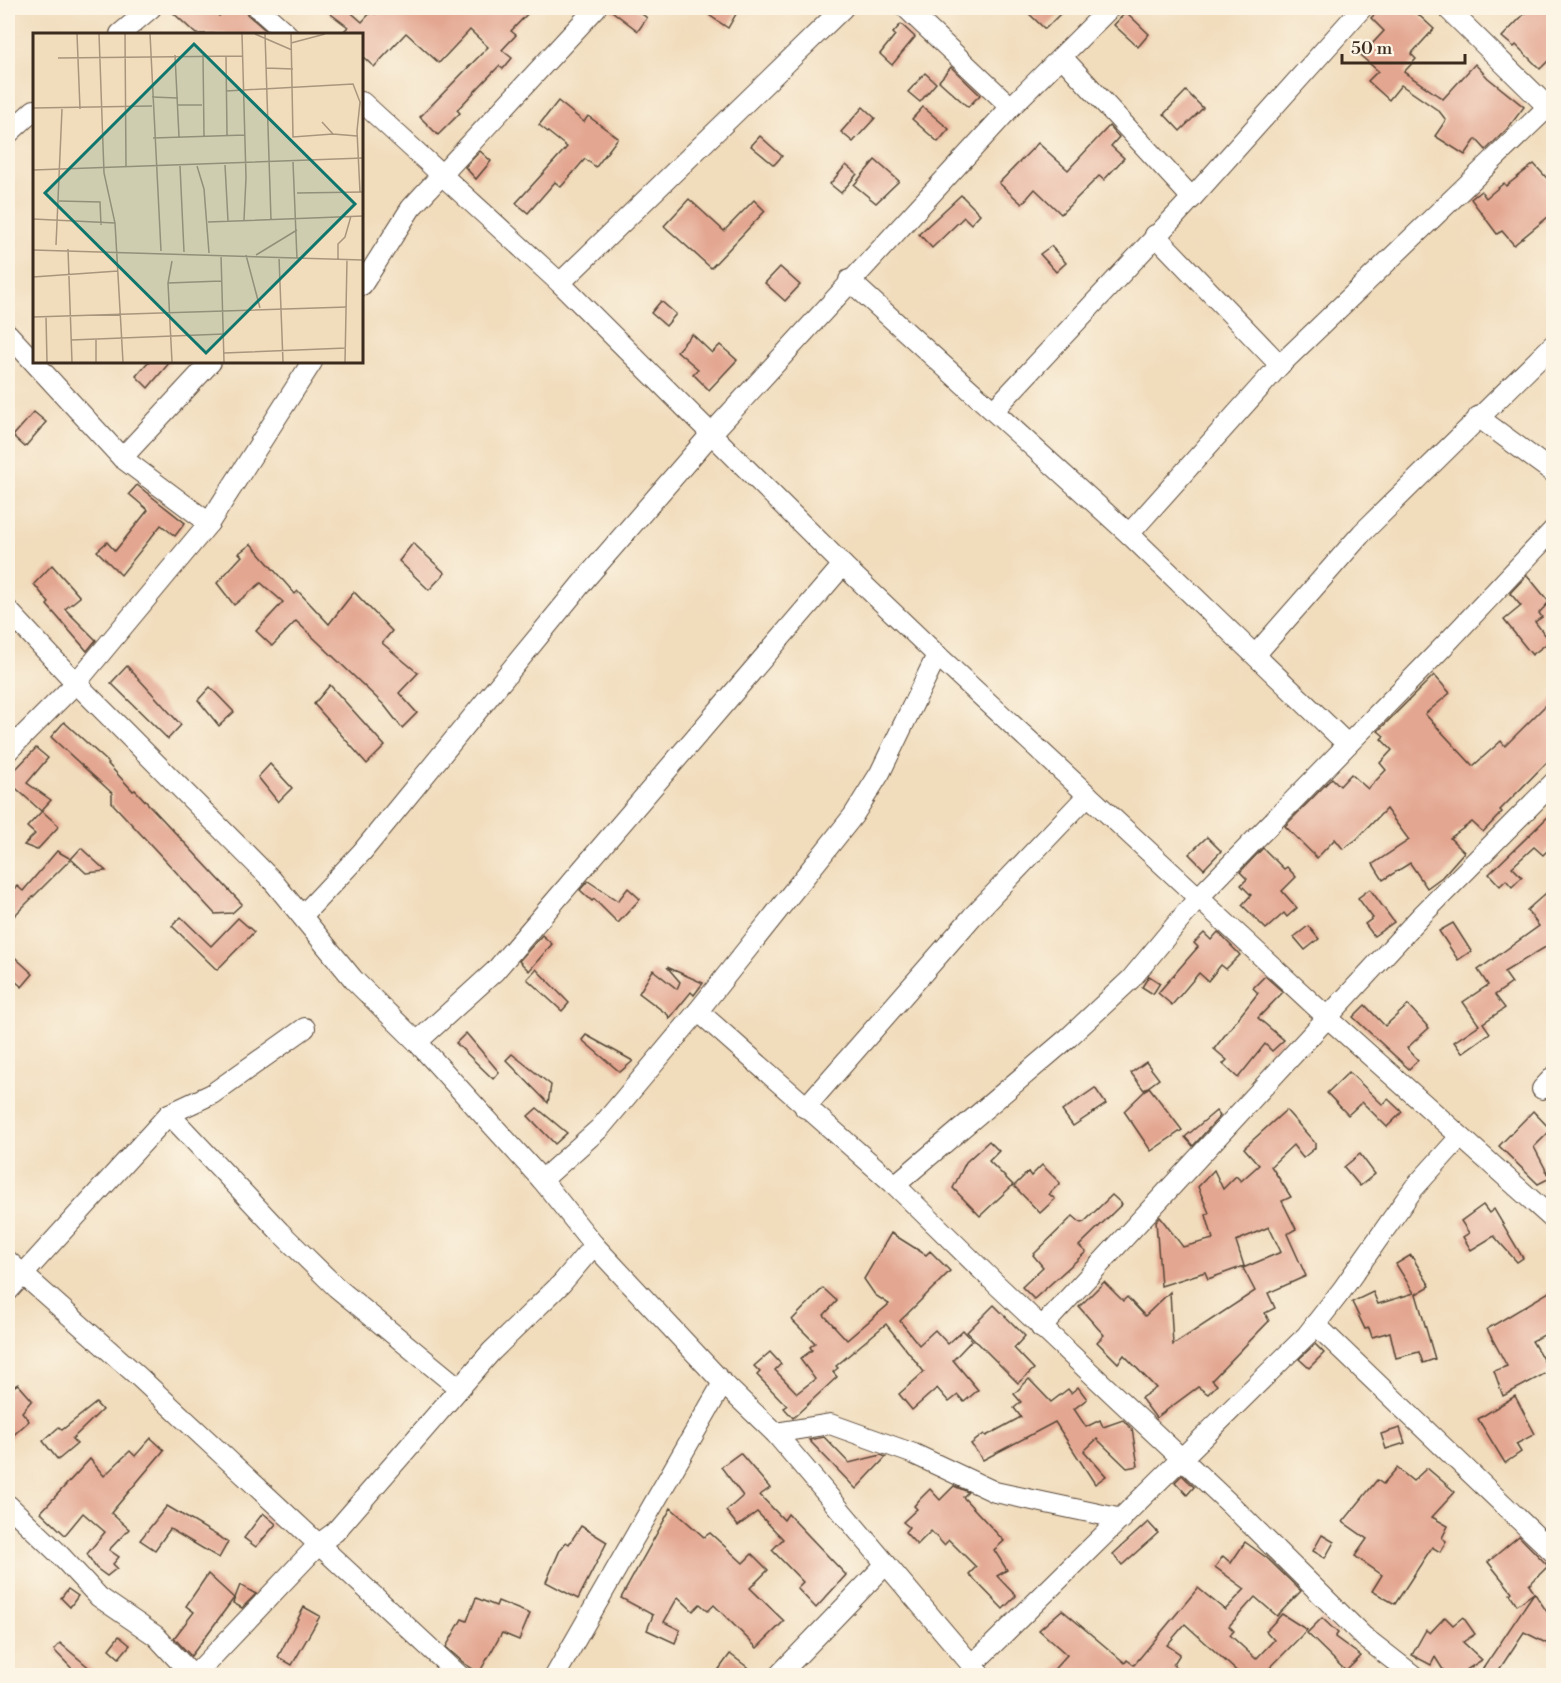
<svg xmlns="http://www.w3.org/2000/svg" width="1561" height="1683" font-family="'Libre Bodoni',serif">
<rect width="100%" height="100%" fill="#fcf5e5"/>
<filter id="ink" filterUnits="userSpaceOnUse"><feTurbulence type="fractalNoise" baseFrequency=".0167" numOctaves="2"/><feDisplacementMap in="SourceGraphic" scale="12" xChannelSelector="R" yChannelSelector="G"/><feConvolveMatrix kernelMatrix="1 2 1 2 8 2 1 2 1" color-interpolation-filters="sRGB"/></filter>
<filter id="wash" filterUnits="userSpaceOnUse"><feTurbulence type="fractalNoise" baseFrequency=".008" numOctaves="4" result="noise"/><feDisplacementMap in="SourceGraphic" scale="24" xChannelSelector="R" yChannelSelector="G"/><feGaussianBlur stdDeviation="1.35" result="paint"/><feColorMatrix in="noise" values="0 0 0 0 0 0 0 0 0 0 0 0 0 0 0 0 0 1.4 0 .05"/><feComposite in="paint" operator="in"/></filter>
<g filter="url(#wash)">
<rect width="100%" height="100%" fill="#f1dcbc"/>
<g id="blocks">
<g fill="#e3a690">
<polygon points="168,8 210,8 219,16 227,8 246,8 247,14 270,34 196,34"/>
<polygon points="323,8 346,8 362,22 372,11 375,14 381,8 533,8 511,31 516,35 502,50 512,58 503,69 499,66 457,110 460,113 438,135 420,117 488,47 470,30 439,63 406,33 374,67 362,56 362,34 341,34 348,27"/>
<polygon points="608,8 634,8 647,18 638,31"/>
<polygon points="714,8 726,8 736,14 728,28 709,15"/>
<polygon points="1023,8 1066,8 1045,29"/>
<polygon points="1381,8 1411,8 1434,29 1411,54 1416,59 1404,72 1443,99 1475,64 1488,78 1524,107 1508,128 1486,150 1476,139 1465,155 1435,136 1446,120 1439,111 1401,85 1389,100 1368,81 1378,71 1361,56 1384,31 1371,18"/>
<polygon points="1530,8 1554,8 1554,55 1540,69 1516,45 1514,47 1502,37"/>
<polygon points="1126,12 1149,34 1138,47 1114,25"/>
<polygon points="901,24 915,37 892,65 880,54 895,35 893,33"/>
<polygon points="951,67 980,95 968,107 939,81"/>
<polygon points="925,73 936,83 920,102 908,92"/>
<polygon points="1186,91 1203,108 1180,131 1164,114"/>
<polygon points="558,101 584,122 588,116 618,138 596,167 585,159 561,187 555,182 528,213 516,203 567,147 539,125"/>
<polygon points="863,107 875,118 853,142 841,132"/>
<polygon points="923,107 949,129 938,142 912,119"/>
<polygon points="1109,126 1119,137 1111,146 1124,158 1104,180 1099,176 1061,214 1035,189 1022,204 999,183 1038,143 1068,170"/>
<polygon points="760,136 782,156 774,165 751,146"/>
<polygon points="480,151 491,161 476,179 465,167"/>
<polygon points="875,160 899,181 876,203 854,185"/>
<polygon points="1534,164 1554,186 1554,212 1514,245 1502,231 1497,234 1471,199 1481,191 1486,198 1504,183 1506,186"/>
<polygon points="846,165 857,174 841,193 830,184"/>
<polygon points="961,195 980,214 971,224 964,217 932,248 919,234"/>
<polygon points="689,199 724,231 754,200 765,211 711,268 664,226"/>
<polygon points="1051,246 1066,263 1056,272 1040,254"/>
<polygon points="780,267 800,285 785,301 765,283"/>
<polygon points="661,301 676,314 666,326 651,313"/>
<polygon points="692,334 712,353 720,345 737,360 709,390 693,374 698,369 677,351"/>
<polygon points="148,362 170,362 148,388 136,376"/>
<polygon points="34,412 46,422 25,447 13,436"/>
<polygon points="137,485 185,523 175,536 161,525 121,575 97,551 107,542 115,551 148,510 129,494"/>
<polygon points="413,543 445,573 429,590 399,561"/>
<polygon points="251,544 295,594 298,591 329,624 354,592 392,631 382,643 418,673 399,693 417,713 402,728 384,705 296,621 272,646 256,631 283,602 261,583 234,605 217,583 242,556 239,553"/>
<polygon points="52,565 80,597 65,609 96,640 87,651 47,605 49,603 34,584"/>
<polygon points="1527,575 1549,602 1539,613 1542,617 1535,622 1550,641 1532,655 1504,620 1521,606 1510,593"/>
<polygon points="127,666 181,725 168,739 111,683"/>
<polygon points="1434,675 1450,693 1425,714 1473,766 1501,741 1505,746 1554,697 1554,755 1500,810 1502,812 1483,832 1472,822 1450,838 1464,852 1442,877 1427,888 1410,863 1383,880 1373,864 1409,840 1386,809 1357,839 1343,849 1335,839 1317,858 1285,826 1332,778 1340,786 1351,774 1368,789 1386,770 1380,763 1392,750 1381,739 1384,736 1378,731"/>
<polygon points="330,685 385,746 367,764 314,704"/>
<polygon points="210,687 234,712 219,726 198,700"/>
<polygon points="64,722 109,763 108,764 133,791 135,790 242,904 232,913 215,914 112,803 112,793 51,737"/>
<polygon points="36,748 48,758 27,783 51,800 41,811 8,781 8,768 13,772"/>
<polygon points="270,764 292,788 278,802 258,777"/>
<polygon points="42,811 59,826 37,850 24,845 35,834 27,827"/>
<polygon points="1554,811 1554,844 1543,855 1534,847 1512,867 1522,877 1512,887 1506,880 1500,886 1489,874"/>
<polygon points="1207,837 1221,851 1204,869 1189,854"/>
<polygon points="81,848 106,871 86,873 71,859"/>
<polygon points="1263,848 1284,869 1287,867 1296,877 1282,891 1297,908 1287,917 1284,913 1266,929 1242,905 1251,895 1241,885 1247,879 1240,872"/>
<polygon points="57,851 71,859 8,922 8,895 17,886 23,891"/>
<polygon points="588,881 618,901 628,888 640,899 618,923 594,899 592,901 580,890"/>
<polygon points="1554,886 1554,942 1504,972 1512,983 1495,995 1505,1008 1483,1023 1490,1033 1462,1053 1454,1042 1479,1025 1463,1002 1488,985 1478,970 1539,926 1527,910"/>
<polygon points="1370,889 1394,922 1374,936 1365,924 1373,918 1358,898"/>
<polygon points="181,917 211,946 238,918 254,932 217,970 172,926"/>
<polygon points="1453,923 1471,951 1458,960 1439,931"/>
<polygon points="1308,926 1319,939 1305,950 1294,937"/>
<polygon points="1218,932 1240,955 1226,969 1221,965 1208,981 1199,973 1172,1005 1158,993 1198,947 1194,943 1204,933 1211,940"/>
<polygon points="542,935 552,944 529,971 519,961"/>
<polygon points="8,951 33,974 22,987 8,975"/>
<polygon points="667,967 703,983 694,995 691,992 669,1019 668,1015 639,993 653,970 677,989 680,982"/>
<polygon points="536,969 569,1003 562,1011 527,979"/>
<polygon points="1149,976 1160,983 1153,994 1142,987"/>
<polygon points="1265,976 1283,992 1258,1018 1284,1040 1272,1051 1265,1044 1238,1078 1223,1064 1227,1060 1214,1049 1258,993 1253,988"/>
<polygon points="1365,1005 1385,1026 1408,1005 1429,1028 1407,1048 1418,1060 1409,1069 1353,1017"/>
<polygon points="466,1033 499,1072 493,1079 456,1043"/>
<polygon points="586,1035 633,1061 620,1072 582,1040"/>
<polygon points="512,1054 551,1085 548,1103 506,1060"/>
<polygon points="1146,1062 1159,1079 1144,1090 1131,1073"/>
<polygon points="1349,1072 1383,1105 1388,1099 1402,1112 1387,1127 1362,1102 1348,1115 1327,1093"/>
<polygon points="1149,1087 1182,1130 1151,1151 1124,1111"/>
<polygon points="1095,1088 1106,1104 1073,1126 1062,1111"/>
<polygon points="537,1108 567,1133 555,1144 528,1116"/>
<polygon points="1286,1110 1315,1143 1315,1148 1303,1158 1293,1145 1271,1166 1291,1197 1282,1201 1296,1229 1287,1234 1306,1276 1268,1293 1275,1308 1265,1313 1269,1321 1212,1380 1217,1385 1208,1394 1198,1387 1156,1418 1141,1398 1156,1388 1124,1355 1118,1363 1097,1342 1104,1335 1079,1307 1104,1282 1123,1301 1127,1297 1145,1316 1170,1292 1173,1345 1255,1291 1243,1268 1281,1252 1269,1227 1236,1241 1244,1266 1208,1279 1205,1272 1161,1286 1156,1221 1160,1217 1183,1247 1213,1239 1206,1215 1209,1213 1198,1187 1214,1170 1223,1189 1236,1176 1241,1181 1259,1165 1244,1148"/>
<polygon points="1216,1111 1220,1116 1193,1146 1185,1137"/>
<polygon points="1533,1111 1551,1130 1534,1147 1550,1178 1538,1184 1499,1146"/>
<polygon points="989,1141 999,1151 989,1161 1013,1185 980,1216 953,1188 966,1162"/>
<polygon points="1360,1154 1375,1174 1360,1186 1344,1167"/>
<polygon points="1042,1165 1060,1183 1049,1194 1055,1199 1040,1213 1014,1186 1028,1172 1031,1176"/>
<polygon points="1112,1195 1122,1204 1079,1246 1086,1252 1034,1299 1022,1287 1043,1267 1033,1255 1073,1216 1081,1223 1084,1222"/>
<polygon points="1483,1205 1489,1213 1494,1209 1523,1258 1517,1262 1494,1236 1471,1250 1463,1237 1469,1233 1461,1221"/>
<polygon points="891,1233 926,1255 930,1251 950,1271 900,1321 919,1345 935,1330 948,1344 963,1330 972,1340 953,1360 978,1390 964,1402 958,1395 949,1402 937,1388 912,1410 899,1394 924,1372 886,1324 836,1366 838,1368 833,1372 837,1377 793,1418 784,1408 787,1406 757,1375 760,1372 754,1366 770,1352 781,1364 775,1370 797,1393 815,1379 800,1359 812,1350 810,1347 815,1343 792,1320 823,1288 837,1301 824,1315 847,1340 889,1304 875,1295 864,1279"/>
<polygon points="1411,1255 1430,1286 1416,1294 1435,1359 1423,1363 1419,1352 1396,1358 1390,1332 1372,1337 1369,1328 1365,1329 1352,1302 1373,1292 1378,1304 1414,1293 1396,1264"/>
<polygon points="1554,1289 1554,1330 1532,1341 1550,1371 1503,1396 1494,1371 1507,1366 1487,1329"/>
<polygon points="994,1305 1025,1336 1014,1348 1034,1369 1018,1383 967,1332"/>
<polygon points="1315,1344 1324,1353 1309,1368 1299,1359"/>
<polygon points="1029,1379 1051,1402 1068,1389 1071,1393 1078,1387 1087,1399 1074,1409 1086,1427 1100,1420 1103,1427 1123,1420 1132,1429 1138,1466 1127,1468 1097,1439 1084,1451 1106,1476 1095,1484 1055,1422 983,1460 971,1444 984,1434 986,1436 1021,1417 1014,1408 1021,1402 1014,1394"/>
<polygon points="18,1384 32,1400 22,1412 29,1421 8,1440 8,1390"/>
<polygon points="1515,1396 1535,1434 1516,1444 1521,1452 1505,1463 1478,1419"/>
<polygon points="96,1403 102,1410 72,1439 77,1444 58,1460 43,1441 59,1427 62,1430"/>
<polygon points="1400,1428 1405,1443 1386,1449 1381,1434"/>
<polygon points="824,1437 849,1463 881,1455 886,1457 856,1489 809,1440"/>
<polygon points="151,1438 164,1450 111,1513 129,1529 109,1550 119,1557 113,1564 117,1568 107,1576 96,1568 87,1554 105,1532 83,1513 65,1535 41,1512 90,1459 104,1476 130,1451 135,1456"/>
<polygon points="740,1453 770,1488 760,1495 784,1520 788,1514 846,1575 816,1608 797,1588 803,1582 772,1550 783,1539 757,1512 738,1526 726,1511 743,1496 721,1467"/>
<polygon points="1397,1468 1413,1481 1427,1468 1455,1492 1432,1517 1448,1526 1442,1538 1446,1541 1440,1552 1432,1547 1395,1604 1372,1591 1382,1575 1355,1556 1367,1539 1343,1522 1377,1480 1383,1484"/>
<polygon points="1182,1475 1194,1487 1187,1495 1175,1482"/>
<polygon points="954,1486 968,1492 963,1497 1004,1541 994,1550 1007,1570 997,1576 1016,1596 1003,1609 969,1574 976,1567 949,1540 944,1545 931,1531 917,1545 905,1532 909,1527 903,1522 917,1509 914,1506 920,1499 930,1489 940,1500"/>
<polygon points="167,1506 228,1542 219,1558 170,1529 155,1550 140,1540"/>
<polygon points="671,1508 704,1537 710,1533 743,1563 752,1554 768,1570 750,1588 784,1621 757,1648 714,1605 708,1611 700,1604 693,1611 678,1597 664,1622 680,1630 675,1643 647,1630 653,1615 621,1598"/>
<polygon points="263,1513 276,1524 256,1547 244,1538"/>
<polygon points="1148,1522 1158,1533 1122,1565 1113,1554"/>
<polygon points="581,1526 607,1542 578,1599 546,1582 560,1550 566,1542 569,1544"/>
<polygon points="1322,1535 1334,1542 1325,1558 1313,1551"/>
<polygon points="1519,1536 1548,1566 1529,1585 1547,1612 1554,1606 1554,1647 1524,1632 1495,1676 1478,1676 1534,1593 1517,1605 1510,1594 1512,1592 1488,1562"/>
<polygon points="1245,1542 1267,1558 1301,1591 1277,1616 1255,1597 1229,1626 1234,1631 1230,1635 1256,1659 1274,1640 1266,1631 1282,1614 1307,1630 1262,1676 1242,1676 1185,1624 1167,1645 1180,1654 1173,1665 1187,1676 1048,1676 1067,1655 1039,1630 1062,1610 1125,1663 1127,1660 1134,1665 1198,1588 1225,1610 1245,1589 1215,1567 1223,1556 1231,1563"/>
<polygon points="208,1574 234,1598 191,1656 174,1638 194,1612 186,1606"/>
<polygon points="240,1585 256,1594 242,1608 233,1603"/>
<polygon points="68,1589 78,1596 70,1607 61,1598"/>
<polygon points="476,1598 496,1606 498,1601 530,1614 519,1640 502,1633 479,1673 465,1664 446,1647 462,1619 467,1621"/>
<polygon points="304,1607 320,1616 292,1665 278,1657"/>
<polygon points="1445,1617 1453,1625 1463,1617 1475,1634 1463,1642 1482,1660 1457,1676 1447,1676 1435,1657 1431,1665 1412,1655 1426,1630 1430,1633"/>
<polygon points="1322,1618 1338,1633 1335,1637 1361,1656 1346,1671 1307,1633"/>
<polygon points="119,1636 130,1645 119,1658 109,1649"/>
<polygon points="60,1643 99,1676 79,1676 54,1650"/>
<polygon points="730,1654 759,1676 714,1676"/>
</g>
</g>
</g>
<g filter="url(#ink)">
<use href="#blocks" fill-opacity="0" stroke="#564536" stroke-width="1.5"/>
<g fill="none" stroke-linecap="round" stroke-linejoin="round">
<g stroke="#564536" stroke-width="22">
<g id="minor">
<polyline points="258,8 287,34"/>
<polyline points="906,8 1011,107"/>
<polyline points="1447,8 1554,113"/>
<polyline points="120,34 151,8"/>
<polyline points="1062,57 1192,198"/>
<polyline points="362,102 560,283 843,565 937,655 1328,1018 1554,1220"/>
<polyline points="8,134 34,110"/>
<polyline points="1155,235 1280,365"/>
<polyline points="849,280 1129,534 1347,744"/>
<polyline points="560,283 843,8"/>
<polyline points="362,285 411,208 596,8"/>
<polyline points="8,334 122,458 209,523"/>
<polyline points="994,410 1192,198 1362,8"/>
<polyline points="1478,417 1554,473"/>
<polyline points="122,458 211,362"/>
<polyline points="1129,534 1280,365 1548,107"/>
<polyline points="8,610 76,683 272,880 354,980 417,1042 542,1180 594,1245 723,1383 775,1433 981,1676"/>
<polyline points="1256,654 1362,533 1554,344"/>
<polyline points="8,751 76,683 209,523 312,362"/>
<polyline points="303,915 362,852 587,577 711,434 1011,107 1110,8"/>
<polyline points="698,1011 895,1185 996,1284 1230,1504 1364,1637 1414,1676"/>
<polyline points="417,1042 495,971 843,565"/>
<polyline points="1542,1089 1554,1076"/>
<polyline points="805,1108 972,917 1088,795"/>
<polyline points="169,1114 280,1232 336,1287 459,1388"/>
<polyline points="542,1180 600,1128 698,1011 853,816 880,773 937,655"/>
<polyline points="895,1185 1068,1038 1131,979 1199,897 1442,648 1554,529"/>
<polyline points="8,1261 139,1377 460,1676"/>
<polyline points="8,1291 169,1114 212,1094 305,1028"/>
<polyline points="1315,1324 1554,1553"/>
<polyline points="1041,1328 1421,916 1554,782"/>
<polyline points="775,1433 830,1424 914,1454 995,1492 1122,1519"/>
<polyline points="8,1505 57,1552 99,1597 156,1636 193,1676"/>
<polyline points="971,1666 1307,1335 1342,1290 1414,1188 1460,1137"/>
<polyline points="194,1676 320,1543 335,1532 491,1352 562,1283 594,1245"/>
<polyline points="555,1676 723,1383"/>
<polyline points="778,1676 886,1564"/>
</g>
</g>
<use href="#minor" stroke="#fff" stroke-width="20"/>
</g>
</g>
<g transform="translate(33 33)">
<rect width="330" height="330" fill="#f1dcbc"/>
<path fill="none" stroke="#a8957d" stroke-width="1.5" d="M44,1L47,76M66,1L71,140L82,190L90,329M92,1L93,133M117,1L128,218M209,1L213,145L211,187M222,1L259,17M232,1L238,187M258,1L260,104L300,101M258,10L292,1M142,22L146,104M170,22L171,103M193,24L194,102M25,25L209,23M233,35L260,36M193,58L320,51L327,69L324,98L327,159M119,64L145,65M145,72H169M0,75L119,73M289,89L300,101L324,103M120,105L212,102M260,129L264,226M192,132L195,188M147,133L151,219M164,133L171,156L176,220M0,137L330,125M264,160L330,159M26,168L67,169L68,192M0,186L82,190M175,189L330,183M23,212L29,76M35,216L39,329M0,217L330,227M188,222L191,329M213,222L227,275M223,222L264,197M246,224L250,329M305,226V211L312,204L318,183M0,244L85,238M135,250L188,248M13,283L14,329M0,284L314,274M63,306V329M38,307L191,301M191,320L313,315M139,329L135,250L139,228M312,329L314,226"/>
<path fill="#0f766e" fill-opacity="0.15" stroke="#0f766e" stroke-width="3" d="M161,11L322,171L173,320L12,160Z"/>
<rect width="330" height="330" fill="none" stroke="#3b2a1e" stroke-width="3"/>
</g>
<rect width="1561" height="1683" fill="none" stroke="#fcf5e5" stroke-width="30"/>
<path d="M1342 54v9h123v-9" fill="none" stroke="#3b2a1e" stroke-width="3"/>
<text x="1351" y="54" font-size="18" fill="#3b2a1e" stroke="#fcf5e5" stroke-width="4.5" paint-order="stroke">50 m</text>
</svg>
